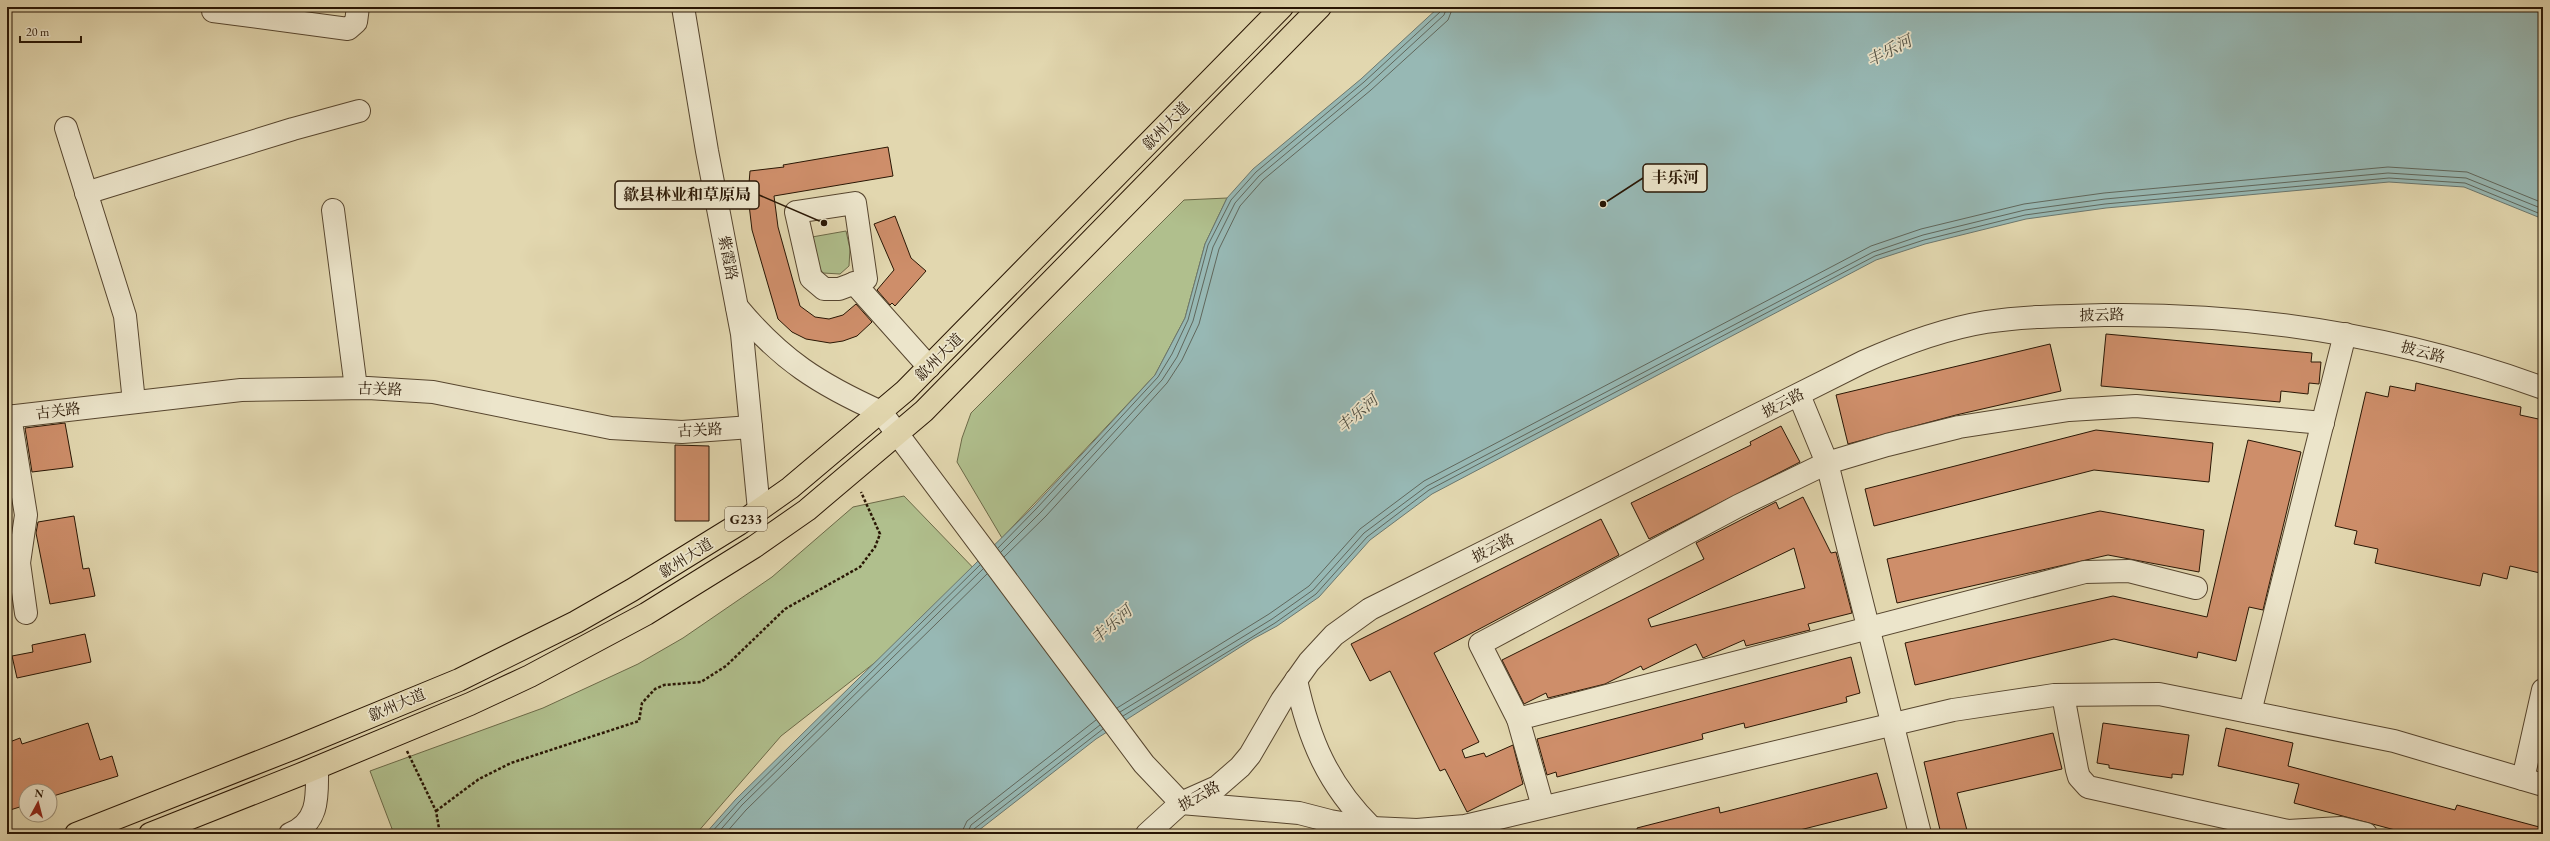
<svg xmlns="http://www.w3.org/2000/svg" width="2550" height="841" font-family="'EB Garamond','Noto Serif SC',serif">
<rect width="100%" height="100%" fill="#e2d7af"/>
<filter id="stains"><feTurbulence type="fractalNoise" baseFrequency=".005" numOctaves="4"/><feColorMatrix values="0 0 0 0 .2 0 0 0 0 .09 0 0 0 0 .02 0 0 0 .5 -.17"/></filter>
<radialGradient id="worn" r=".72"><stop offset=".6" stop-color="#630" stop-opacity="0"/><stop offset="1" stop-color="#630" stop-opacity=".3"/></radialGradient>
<g fill="#b0bf8d" stroke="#6c6a48">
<polygon points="1227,198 1205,244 1185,318 1155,375 1002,538 957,462 962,438 971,413 1184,200"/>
<polygon points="846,231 850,249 849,266 840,274 823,273 817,265 812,237"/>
<polygon points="904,496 983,578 781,736 696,834 394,834 370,771 543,708 638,664 683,638 772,577 853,507"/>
</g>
<polygon fill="#97b8b4" stroke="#6b776e" points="1439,7 2543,7 2543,219 2464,187 2389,182 2106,208 2026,219 1925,244 1876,260 1432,494 1370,540 1319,597 1277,626 1253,639 1096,739 974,834 705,834 736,799 1034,506 1155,375 1185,318 1205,244 1227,198 1253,169 1361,79"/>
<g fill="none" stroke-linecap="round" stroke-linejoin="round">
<g stroke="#60675c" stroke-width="1">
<polyline points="998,548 1037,508 1158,377 1172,354 1188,320 1208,245 1231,200 1256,172 1364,82 1440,12 1442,7"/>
<polyline points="1001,552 1041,512 1162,380 1177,357 1193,321 1213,247 1235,203 1259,176 1367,86 1444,15 1447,7"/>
<polyline points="1004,557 1046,516 1167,383 1182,360 1199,324 1219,249 1240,206 1263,180 1371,90 1448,20 1453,7"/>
<polyline points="1117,708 1269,614 1309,586 1360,529 1424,481 1871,246 1921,229 2024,204 2104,193 2388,167 2467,172 2543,203"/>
<polyline points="1120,712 1272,619 1313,590 1364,533 1427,486 1873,252 1923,235 2025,210 2105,199 2388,173 2466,178 2543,209"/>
<polyline points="1123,716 1275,623 1316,594 1367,537 1429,490 1875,256 1924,240 2025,215 2105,204 2389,178 2465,183 2543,215"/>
<polyline points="710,834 739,802 980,565"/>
<polyline points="717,834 742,805 983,569"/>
<polyline points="725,834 746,810 987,574"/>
<polyline points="961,834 967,821 1096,720"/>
<polyline points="967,834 971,825 1100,725"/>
<polyline points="972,834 974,829 1103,729"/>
</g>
</g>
<g fill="#ce8e6a" stroke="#291604" fill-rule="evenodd">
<polygon points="888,147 893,176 774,196 778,227 800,306 815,317 829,319 843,315 856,304 872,322 857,336 843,341 830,343 806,339 792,332 778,319 752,230 748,196 750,171 784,167 783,165"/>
<polygon points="895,216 911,258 926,271 895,306 892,303 890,305 877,290 894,270 874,224"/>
<polygon points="2106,334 2312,353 2311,362 2321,362 2319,384 2309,383 2308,394 2281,391 2280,402 2101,386"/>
<polygon points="2050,344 2061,391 1956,415 1848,444 1836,395"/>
<polygon points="2416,383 2521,407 2520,415 2543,420 2543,559 2540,573 2510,566 2507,579 2483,573 2480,586 2375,563 2378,549 2354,544 2357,531 2335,526 2366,392 2388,397 2390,386 2415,391"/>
<polygon points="65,423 73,467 32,472 25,428"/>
<polygon points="1781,426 1800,462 1649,539 1631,503 1751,445 1750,442"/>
<polygon points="2096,430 2213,443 2209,482 2094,470 1874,526 1865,489"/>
<polygon points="2248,440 2301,452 2263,610 2249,607 2236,661 2198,652 2197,658 2114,639 1915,685 1905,643 2113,596 2207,617"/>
<polygon points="675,445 709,446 709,521 675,521"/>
<path d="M1803,497L1831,553L1836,552L1852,613L1808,624L1810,630L1746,646L1744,640L1703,658L1696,644L1643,670L1641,666L1605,684L1548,698L1546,693L1524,704L1502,660L1704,559L1696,543L1776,502L1779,509ZM1794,548L1805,588L1651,627L1648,619Z"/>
<polygon points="2100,511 2204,530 2199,572 2108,555 1897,603 1887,559"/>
<polygon points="74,516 83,569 89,568 95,596 50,604 36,533 38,522"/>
<polygon points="1601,519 1619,555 1434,653 1479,742 1462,750 1465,758 1484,753 1486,757 1513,745 1523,784 1467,812 1445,769 1440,771 1390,671 1370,681 1351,644"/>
<polygon points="85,634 91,662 17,678 12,656 33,652 32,645"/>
<polygon points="1851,657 1860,693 1846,697 1847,702 1745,728 1744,723 1702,734 1703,739 1557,777 1556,772 1547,775 1537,739"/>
<polygon points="88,723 100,760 112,756 118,776 50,797 50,791 26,791 26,805 7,811 7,743 20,738 22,744"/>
<polygon points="2103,723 2189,735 2183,775 2172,774 2172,778 2151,775 2109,768 2109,765 2097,763"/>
<polygon points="2226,728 2293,743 2288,766 2455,810 2457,805 2543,828 2543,834 2410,834 2294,803 2299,784 2218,766"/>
<polygon points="2053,733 2062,769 1957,793 1968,834 1941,834 1924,762"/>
<polygon points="1877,773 1887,808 1784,834 1638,834 1637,828 1719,807 1720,813"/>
</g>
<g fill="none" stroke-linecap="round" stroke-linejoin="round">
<g stroke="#57462f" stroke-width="24">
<g id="minor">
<polyline points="683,7 707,151 742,334 759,510"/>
<polyline points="213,11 348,29 356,22 358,7"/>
<polyline points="66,128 125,316 134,402"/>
<polyline points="86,193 293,129 359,111"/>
<polygon points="855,203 866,279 839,289 824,289 811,278 796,212"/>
<polyline points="333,210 356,388"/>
<polyline points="854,283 929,367"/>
<path d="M737,307C781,360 819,384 881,412L1144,764L1181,803L1299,813L1330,821L1372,828L1417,830L1465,826L1953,710L2054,695L2159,694L2394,741L2543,785"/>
<polyline points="1799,395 1827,463 1920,834"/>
<polyline points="10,416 26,515 19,563 26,613"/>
<polyline points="7,417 241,390 368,388 433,392 611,428 682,432 751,427"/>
<path d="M1296,680C1309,740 1328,785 1372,828"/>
<polyline points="2063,695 2077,770 2079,777 2088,787 2288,831 2341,828 2366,834"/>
<polyline points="2250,712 2345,334"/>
<polyline points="1518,719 1480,644 1738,506 1827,463 1887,445 1959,427 2069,410 2136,406 2323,423"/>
<polyline points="2523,779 2543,690"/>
<polyline points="1543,807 1518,719 2085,572 2129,571 2196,588"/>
<path d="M290,834C320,822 317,795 317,768"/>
<path d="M1147,834L1181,803L1217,787L1240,767L1250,755L1282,700L1309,662L1334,635L1370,609L1863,362C1903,344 1943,329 1986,322C2025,316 2065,316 2104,315C2254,313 2403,337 2543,388"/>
</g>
</g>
<g stroke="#291604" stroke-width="24">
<g id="highway">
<polyline points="76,834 294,748 459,680 576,622 632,590 739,524 790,488 905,391 1282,7"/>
<polyline points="150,834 304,773 470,704 530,676 646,614 754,547 807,510 924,411 1320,7"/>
</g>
</g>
<g stroke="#291604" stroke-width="2.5" stroke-dasharray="3 2" stroke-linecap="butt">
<polyline points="407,751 436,811 440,834"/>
<polyline points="436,811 479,779 511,763 639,721 642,703 655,689 664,685 701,682 726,666 785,609 860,567 875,547 880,534 861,492"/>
</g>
<use href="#minor" stroke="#ece5cb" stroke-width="22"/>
<use href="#highway" stroke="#e2d7af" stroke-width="22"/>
</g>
<g text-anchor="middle" stroke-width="3.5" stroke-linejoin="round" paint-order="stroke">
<rect fill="#ece5cb" stroke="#645440" stroke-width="1" x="725" y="507" width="42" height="24" rx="3"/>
<g font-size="14" font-weight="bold" fill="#291604">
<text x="746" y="524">G233</text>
</g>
<g font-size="15" fill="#291604" stroke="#ece5cb">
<text transform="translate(1166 126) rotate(-46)" y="5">歙州大道</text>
<text transform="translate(728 258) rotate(79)" y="5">紫霞路</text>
<text transform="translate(2102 315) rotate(-1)" y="5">披云路</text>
<text transform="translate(2423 352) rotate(15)" y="5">披云路</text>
<text transform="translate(939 357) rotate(-45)" y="5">歙州大道</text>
<text transform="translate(380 389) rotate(2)" y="5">古关路</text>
<text transform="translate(1783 403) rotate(-27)" y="5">披云路</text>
<text transform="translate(58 411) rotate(-7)" y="5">古关路</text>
<text transform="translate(700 430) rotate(-3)" y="5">古关路</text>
<text transform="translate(1493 548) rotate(-27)" y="5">披云路</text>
<text transform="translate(686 558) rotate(-32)" y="5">歙州大道</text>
<text transform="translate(397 705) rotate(-23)" y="5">歙州大道</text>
<text transform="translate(1199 796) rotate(-29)" y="5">披云路</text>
</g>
<g font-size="16" font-style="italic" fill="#504f42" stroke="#ece5cb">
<text transform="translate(1889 50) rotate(-27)" y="6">丰乐河</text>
<text transform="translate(1357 413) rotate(-41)" y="6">丰乐河</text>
<text transform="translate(1111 624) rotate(-41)" y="6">丰乐河</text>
</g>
</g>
<path fill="none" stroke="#291604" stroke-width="1.5" d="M1603 204L1643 178M824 223L759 195"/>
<g fill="#291604" stroke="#ece5cb" stroke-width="1.5">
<circle cx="1603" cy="204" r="4"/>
<circle cx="824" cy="223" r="4"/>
</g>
<g fill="#ece5cb" stroke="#291604" stroke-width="1.5">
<rect x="1643" y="164" width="64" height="28" rx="4"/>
<rect x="615" y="181" width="144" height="28" rx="4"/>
</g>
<g font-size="16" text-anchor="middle" font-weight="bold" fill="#291604">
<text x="1675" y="183">丰乐河</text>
<text x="687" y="200">歙县林业和草原局</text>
</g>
<rect width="2550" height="841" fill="none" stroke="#e2d7af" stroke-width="24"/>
<rect x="8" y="8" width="2534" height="825" fill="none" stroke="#291604" stroke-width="2"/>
<rect x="12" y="12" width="2526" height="817" fill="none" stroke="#291604"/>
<g transform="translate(38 803) rotate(7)"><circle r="19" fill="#ece5cb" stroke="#9e927b"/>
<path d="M0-3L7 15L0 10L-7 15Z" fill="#8f2418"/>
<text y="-6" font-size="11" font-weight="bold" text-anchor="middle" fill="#291604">N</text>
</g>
<path d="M20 36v6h61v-6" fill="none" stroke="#291604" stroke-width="2"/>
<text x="26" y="36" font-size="12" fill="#291604" stroke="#ece5cb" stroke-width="3" paint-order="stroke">20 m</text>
<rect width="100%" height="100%" filter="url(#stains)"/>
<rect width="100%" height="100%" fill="url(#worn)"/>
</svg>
